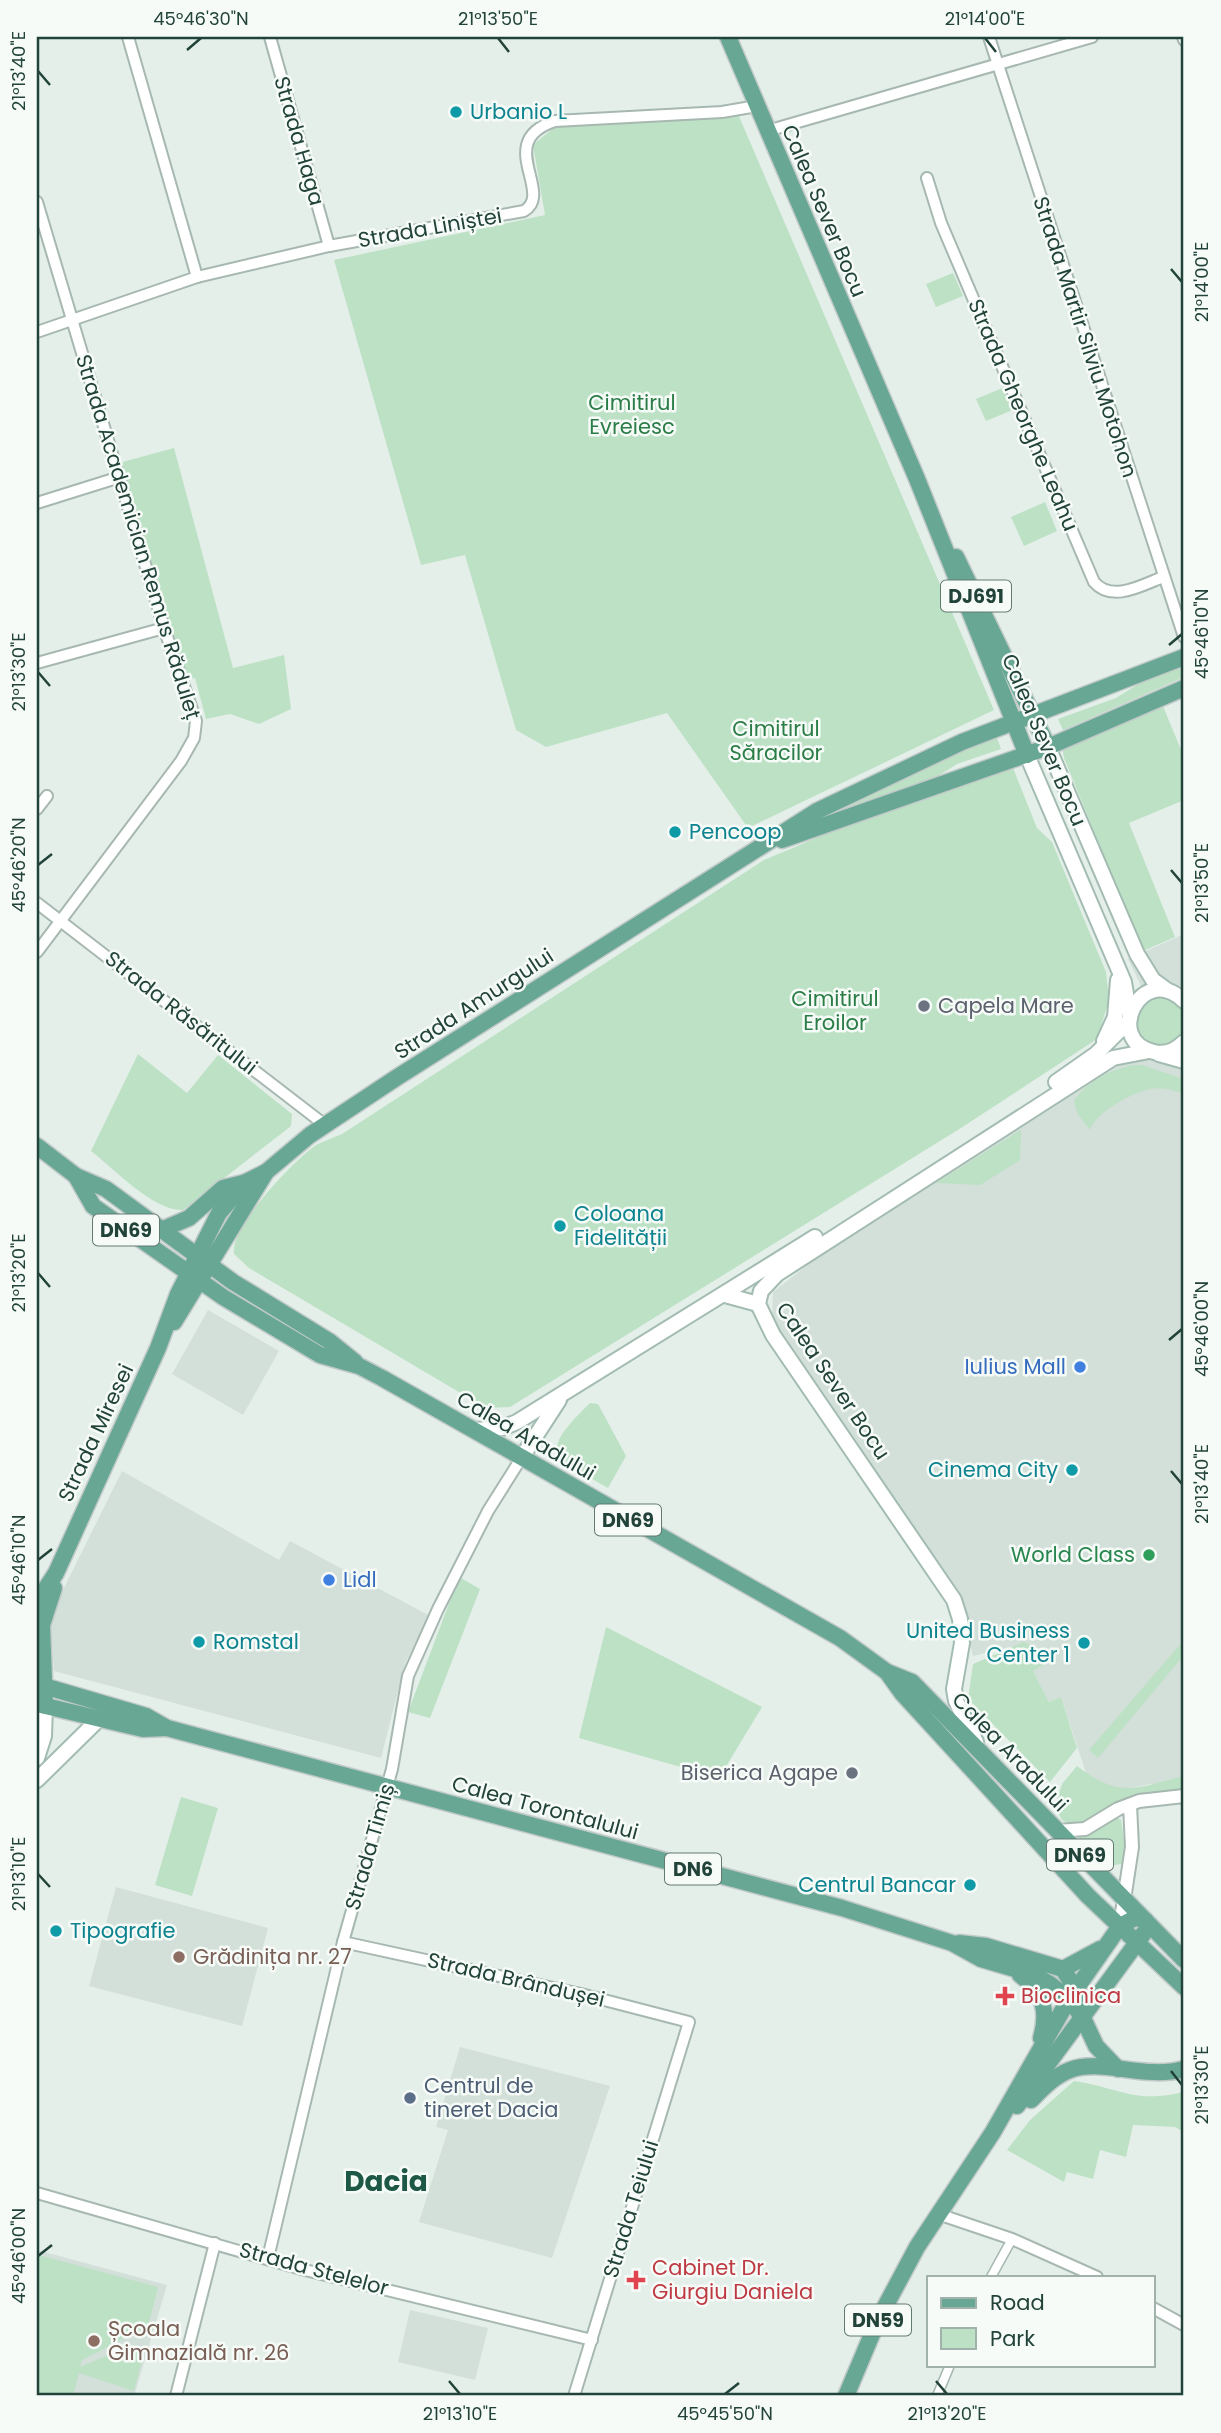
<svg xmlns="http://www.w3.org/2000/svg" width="1221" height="2433" font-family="Poppins,sans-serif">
<rect width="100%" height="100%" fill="#e5efea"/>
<g fill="#d3dfd9">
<polygon points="1184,934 1184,1788 1150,1784 1120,1790 1109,1787 1086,1773 1061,1697 1049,1702 1033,1671 1027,1643 973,1656 966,1629 772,1322 773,1292 898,1194 1160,1025 1128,959"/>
<polygon points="208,1310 279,1351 243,1415 172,1374"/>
<polygon points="122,1471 279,1560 290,1541 430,1616 405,1663 381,1758 54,1671 50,1616"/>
<polygon points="116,1887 268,1928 242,2026 89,1986"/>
<polygon points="460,2047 610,2086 552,2258 419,2222 448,2130 436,2127"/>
<polygon points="37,2250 167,2285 134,2396 37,2396"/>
<polygon points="410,2310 488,2328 475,2380 398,2362"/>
</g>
<g fill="#bde1c5">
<polygon points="738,114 994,710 748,828 667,713 546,747 516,730 465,555 421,565 334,260 545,215 533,145 557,125"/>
<polygon points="953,273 963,296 936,307 926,284"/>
<polygon points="1005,387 1015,409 986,421 976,399"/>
<polygon points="174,448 233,668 284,655 291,709 259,724 230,714 206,719 195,678 182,681 115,464"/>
<polygon points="1045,502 1057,531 1024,546 1011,517"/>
<polygon points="1184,664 1184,677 1063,730 1058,719 1116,698 1148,678"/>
<polygon points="1160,699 1184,757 1184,800 1129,823 1175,937 1143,951 1064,758 1061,741"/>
<polygon points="995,732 1001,749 957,764 935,778 837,813 834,810"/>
<path d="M1013,768L1037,828L1052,842L1106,972L1109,1000L1097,1039L961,1128L510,1407L486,1408L249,1268L234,1254C229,1228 294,1160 316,1145C324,1141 333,1138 342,1134L764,860L852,823Z"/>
<polygon points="1147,993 1184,1001 1184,1042 1160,1053 1130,1030"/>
<path d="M138,1054L187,1093L218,1055L292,1114L291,1126L183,1210C155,1212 114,1169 91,1151Z"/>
<path d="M1133,1065H1142L1184,1079V1094C1173,1090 1162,1087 1150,1089C1133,1092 1095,1113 1090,1130L1077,1113L1074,1101C1087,1081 1110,1070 1133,1065Z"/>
<polygon points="1021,1130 1020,1160 980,1185 936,1183"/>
<path d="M590,1403L598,1404L626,1456L608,1488C552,1455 537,1455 590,1403Z"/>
<polygon points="459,1577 480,1589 430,1718 408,1712"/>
<polygon points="606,1627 762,1707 719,1778 579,1738"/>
<polygon points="1184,1640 1184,1655 1098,1758 1089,1750"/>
<polygon points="1024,1642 1033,1646 1045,1664 1033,1671 1049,1702 1061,1697 1077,1748 1050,1782 968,1699 973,1664"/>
<path d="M1077,1766C1120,1799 1135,1788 1184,1776V1789L1123,1800L1074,1826L1062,1820L1055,1806L1062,1784Z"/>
<polygon points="181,1797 218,1808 192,1896 155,1885"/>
<polygon points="1116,1817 1121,1820 1126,1852 1122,1864 1108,1866 1078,1837"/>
<path d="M1074,2081C1121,2088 1133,2104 1184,2092V2132L1175,2127L1133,2125L1126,2157L1100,2150L1093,2179L1067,2172L1064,2182L1007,2150L1030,2120Z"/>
<polygon points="39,2255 158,2287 148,2326 82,2360 80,2367 130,2346 145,2348 134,2391 79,2373 73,2396 37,2396"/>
</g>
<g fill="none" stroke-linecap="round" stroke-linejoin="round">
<g stroke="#a7b8b1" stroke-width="11">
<g id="pedestrian">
<polyline points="991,2277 1012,2239"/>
<polyline points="937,2396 950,2365"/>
</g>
</g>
<g stroke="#a7b8b1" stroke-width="14">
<g id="minor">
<polyline points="128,37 197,277"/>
<polyline points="270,37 329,246"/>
<polyline points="989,37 1184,637"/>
<polyline points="1183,37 1184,40"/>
<polyline points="767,131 1092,37"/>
<path d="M927,178L941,223L1094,582C1112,603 1142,585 1163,577"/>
<polyline points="37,202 164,628 196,721 194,738 181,761 37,952"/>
<path d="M37,332L197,277L329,246L524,211C555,193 493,141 555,121L722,112L757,106"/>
<polyline points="37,503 120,477"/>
<polyline points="37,663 164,628"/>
<polyline points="37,809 47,796"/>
<polyline points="37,903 325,1125"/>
<polyline points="343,1942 581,1994 689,2022 574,2396"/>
<polyline points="37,2193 305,2270 592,2340"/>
<polyline points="938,2214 1012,2239 1097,2277"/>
<polyline points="268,2258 343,1942 392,1769 408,1676 438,1609 488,1511 522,1457"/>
<polyline points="1153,2308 1184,2325"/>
<polyline points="176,2396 215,2243"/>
</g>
</g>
<g stroke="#a7b8b1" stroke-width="16">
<g id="tertiary">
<polyline points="1057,1831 1085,1829 1118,1809 1139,1801 1184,1796"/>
<polyline points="1120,1926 1132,1847 1130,1805"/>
</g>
</g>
<g stroke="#a3bcb2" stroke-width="18">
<g id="secondary">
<polyline points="1048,747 1137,954 1153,980 1168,991"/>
<polyline points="1027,755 1124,982 1130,1018"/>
<path d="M1184,1001C1142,960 1102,1041 1154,1052C1166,1055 1176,1050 1184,1042"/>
<polyline points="1104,1041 1115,1017 1118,980"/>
<polyline points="1159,1054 1184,1061"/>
<polyline points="1056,1082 1096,1054 1129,1021"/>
<polyline points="725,1295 758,1304"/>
<polyline points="475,1430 502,1428 517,1422 815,1237"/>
<polyline points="522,1457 559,1400"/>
<polyline points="976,1742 956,1701 954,1689 962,1643 960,1619 954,1600 773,1335 758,1304 761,1291 777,1274 1113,1058 1149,1051"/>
<polyline points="37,1758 44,1736 45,1706"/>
<polyline points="37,1780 99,1719"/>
</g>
</g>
<g stroke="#c1cac8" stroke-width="19">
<g id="primary">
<polyline points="728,37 917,479 1027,755"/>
<polyline points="956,557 1048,747"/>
<polyline points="782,840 1048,747 1184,688"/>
<polyline points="37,1146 76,1176 106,1189 233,1282 329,1341 355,1362"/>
<polyline points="76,1176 93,1206 223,1297 320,1355 359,1366 382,1378 840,1638 887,1672 912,1682 1184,1960"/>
<polyline points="161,1230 189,1218 223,1188 243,1183"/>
<polyline points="174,1322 266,1172"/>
<polyline points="37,1602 56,1573 158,1348 178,1294 219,1213 246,1182 266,1172 310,1135 396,1078 817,811 962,742 1184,657"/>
<polyline points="887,1672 902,1693 1088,1896 1184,1987"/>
<polyline points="37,1684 146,1716 167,1728 842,1908 952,1943 981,1959 1035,1975 1050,1984 1069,1999 1083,2018 1096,2046 1118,2069"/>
<polyline points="37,1704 143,1729 167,1728"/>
<polyline points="45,1706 42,1625 54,1588"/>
<polyline points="959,1943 986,1946 1063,1969 1079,1995"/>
<polyline points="1063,1969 1100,1949"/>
<path d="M1020,1975C1043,1991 1049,2011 1041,2038"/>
<path d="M1031,2100C1042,2089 1054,2076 1070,2070C1101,2058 1144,2080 1184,2069"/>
<polyline points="1017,2106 1144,1933"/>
<polyline points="846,2396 878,2320 917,2247 993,2132 1069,1999 1120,1926 1135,1918 1145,1920"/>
</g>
</g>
<use href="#pedestrian" stroke="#fff" stroke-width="8"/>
<use href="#minor" stroke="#fff" stroke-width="10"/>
<use href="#tertiary" stroke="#fff" stroke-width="12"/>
<use href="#secondary" stroke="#fff" stroke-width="14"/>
<use href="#primary" stroke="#67a794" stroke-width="16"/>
</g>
<path fill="none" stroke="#224339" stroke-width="2.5" d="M498,38L509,52M985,38L996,52M187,50L201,38M38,71L50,85M1171,269L1182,282M1169,645L1182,634M38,672L50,686M38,865L52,854M1171,870L1182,883M38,1273L50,1287M1169,1340L1182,1329M1171,1471L1182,1484M38,1560L52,1549M38,1874L50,1887M1171,2071L1182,2085M38,2256L52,2245M449,2381L460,2394M936,2381L947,2394M725,2394L739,2383"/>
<g fill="#0f9aa8" stroke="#f6fbf8" stroke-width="2.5">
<circle cx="456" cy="112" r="7"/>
<circle cx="675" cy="832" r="7"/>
<circle cx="560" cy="1226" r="7"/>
<circle cx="1072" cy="1470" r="7"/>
<circle cx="199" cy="1642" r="7"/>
<circle cx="1084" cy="1643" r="7"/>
<circle cx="970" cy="1885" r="7"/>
<circle cx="56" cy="1931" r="7"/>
</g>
<g fill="#6b7280" stroke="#f6fbf8" stroke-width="2.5">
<circle cx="924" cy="1006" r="7"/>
<circle cx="852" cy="1773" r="7"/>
</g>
<g fill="#3f7fe0" stroke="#f6fbf8" stroke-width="2.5">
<circle cx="1080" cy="1367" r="7"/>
<circle cx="329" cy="1580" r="7"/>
</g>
<circle fill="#2e9e5b" stroke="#f6fbf8" stroke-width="2.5" cx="1149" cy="1555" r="7"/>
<g fill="#8d6e63" stroke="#f6fbf8" stroke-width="2.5">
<circle cx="179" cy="1957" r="7"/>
<circle cx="94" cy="2341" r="7"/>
</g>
<g fill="#e0444e" stroke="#f6fbf8" stroke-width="2.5">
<path d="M1001.5 1985.5h7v7h7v7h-7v7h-7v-7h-7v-7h7z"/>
<path d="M632.5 2269.5h7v7h7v7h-7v7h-7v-7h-7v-7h7z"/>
</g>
<circle fill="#5c6f8a" stroke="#f6fbf8" stroke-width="2.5" cx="410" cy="2098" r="7"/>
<g text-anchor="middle" stroke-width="5" stroke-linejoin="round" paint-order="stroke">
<g fill="#f6fbf8" stroke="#627a72" stroke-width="2">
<rect x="941" y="580.5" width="70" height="31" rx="5"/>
<rect x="93" y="1214.5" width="66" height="31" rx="5"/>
<rect x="595" y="1504.5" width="66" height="31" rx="5"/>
<rect x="1047" y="1839.5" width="66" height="31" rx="5"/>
<rect x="665" y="1853.5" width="56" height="31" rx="5"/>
<rect x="845" y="2304.5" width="66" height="31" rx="5"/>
</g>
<g font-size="19" font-weight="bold" fill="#224339">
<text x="976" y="603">DJ691</text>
<text x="126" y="1237">DN69</text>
<text x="628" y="1527">DN69</text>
<text x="1080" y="1862">DN69</text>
<text x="693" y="1876">DN6</text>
<text x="878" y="2327">DN59</text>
</g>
<g font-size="21" fill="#0d838f" stroke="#f6fbf8" text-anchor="start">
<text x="470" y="119">Urbanio L</text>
<text x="689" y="839">Pencoop</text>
<text x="574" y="1221">Coloana<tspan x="574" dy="24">Fidelității</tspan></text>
<text x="1058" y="1477" text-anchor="end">Cinema City</text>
<text x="1070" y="1638" text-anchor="end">United Business<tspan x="1070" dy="24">Center 1</tspan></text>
<text x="213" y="1649">Romstal</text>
<text x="956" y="1892" text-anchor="end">Centrul Bancar</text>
<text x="70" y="1938">Tipografie</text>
</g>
<g font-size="21" fill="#224339" stroke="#f6fbf8">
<text transform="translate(299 141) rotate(74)" y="7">Strada Haga</text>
<text transform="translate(824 211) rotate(67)" y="7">Calea Sever Bocu</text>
<text transform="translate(430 228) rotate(-10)" y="7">Strada Liniștei</text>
<text transform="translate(1085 337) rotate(72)" y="7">Strada Martir Silviu Motohon</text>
<text transform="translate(1023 415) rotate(67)" y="7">Strada Gheorghe Leahu</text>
<text transform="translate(138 537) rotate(73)" y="7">Strada Academician Remus Răduleț</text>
<text transform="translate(1044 740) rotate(67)" y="7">Calea Sever Bocu</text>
<text transform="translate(474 1004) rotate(-33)" y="7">Strada Amurgului</text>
<text transform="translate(181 1013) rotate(38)" y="7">Strada Răsăritului</text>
<text transform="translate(833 1381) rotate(56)" y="7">Calea Sever Bocu</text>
<text transform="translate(96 1433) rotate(-65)" y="7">Strada Miresei</text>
<text transform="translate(526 1436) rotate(30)" y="7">Calea Aradului</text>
<text transform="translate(1010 1752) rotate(46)" y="7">Calea Aradului</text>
<text transform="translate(545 1808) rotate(15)" y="7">Calea Torontalului</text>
<text transform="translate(370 1847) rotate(-74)" y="7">Strada Timiș</text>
<text transform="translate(516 1980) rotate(13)" y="7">Strada Brândușei</text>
<text transform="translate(631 2209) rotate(-73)" y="7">Strada Teiului</text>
<text transform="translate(314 2269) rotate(15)" y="7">Strada Stelelor</text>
</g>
<g font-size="21" fill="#2a7d46" stroke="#f6fbf8">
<text x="632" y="410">Cimitirul<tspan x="632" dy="24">Evreiesc</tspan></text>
<text x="776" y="736">Cimitirul<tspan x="776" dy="24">Săracilor</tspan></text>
<text x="835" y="1006">Cimitirul<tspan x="835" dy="24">Eroilor</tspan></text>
</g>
<g font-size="21" fill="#5b616d" stroke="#f6fbf8" text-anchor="start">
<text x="938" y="1013">Capela Mare</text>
<text x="838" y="1780" text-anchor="end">Biserica Agape</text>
</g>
<g font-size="21" fill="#366cbe" stroke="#f6fbf8" text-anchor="end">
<text x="1066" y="1374">Iulius Mall</text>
<text x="343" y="1587" text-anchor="start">Lidl</text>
</g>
<g font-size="21" fill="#27864d" stroke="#f6fbf8" text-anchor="end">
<text x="1135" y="1562">World Class</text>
</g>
<g font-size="21" fill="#785e54" stroke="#f6fbf8" text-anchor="start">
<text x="193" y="1964">Grădinița nr. 27</text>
<text x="108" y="2336">Școala<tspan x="108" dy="24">Gimnazială nr. 26</tspan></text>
</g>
<g font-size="21" fill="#be3a42" stroke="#f6fbf8" text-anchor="start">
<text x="1021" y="2003">Bioclinica</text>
<text x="652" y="2275">Cabinet Dr.<tspan x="652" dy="24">Giurgiu Daniela</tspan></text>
</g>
<g font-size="21" fill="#4e5e75" stroke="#f6fbf8" text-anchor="start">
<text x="424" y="2093">Centrul de<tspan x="424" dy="24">tineret Dacia</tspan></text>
</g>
<g font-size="28" font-weight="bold" fill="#1d5746" stroke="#f6fbf8">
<text x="386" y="2191">Dacia</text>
</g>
</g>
<rect width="1221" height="2433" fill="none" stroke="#f6fbf8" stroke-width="77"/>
<rect x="927" y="2276" width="228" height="91" fill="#f6fbf8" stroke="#a1b1ac" stroke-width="2"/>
<rect x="941" y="2298" width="35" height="10" fill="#67a794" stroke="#a1b1ac" stroke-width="2"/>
<text x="990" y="2310" font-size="21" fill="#224339">Road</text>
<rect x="941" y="2328" width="35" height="21" fill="#bde1c5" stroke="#a1b1ac" stroke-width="2"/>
<text x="990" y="2346" font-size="21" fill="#224339">Park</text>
<rect x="38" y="38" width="1144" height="2356" fill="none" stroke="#224339" stroke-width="2.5"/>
<g font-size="18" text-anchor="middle" fill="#224339">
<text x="201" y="25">45°46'30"N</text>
<text x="498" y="25">21°13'50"E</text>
<text x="985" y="25">21°14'00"E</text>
<text transform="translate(19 71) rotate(-90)" y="6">21°13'40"E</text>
<text transform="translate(1202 282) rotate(-90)" y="6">21°14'00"E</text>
<text transform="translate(1202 634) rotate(-90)" y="6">45°46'10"N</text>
<text transform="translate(19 672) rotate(-90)" y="6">21°13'30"E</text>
<text transform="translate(19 865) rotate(-90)" y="6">45°46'20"N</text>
<text transform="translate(1202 883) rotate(-90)" y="6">21°13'50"E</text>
<text transform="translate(19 1273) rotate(-90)" y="6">21°13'20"E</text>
<text transform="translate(1202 1329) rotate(-90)" y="6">45°46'00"N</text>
<text transform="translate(1202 1484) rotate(-90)" y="6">21°13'40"E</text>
<text transform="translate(19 1560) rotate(-90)" y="6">45°46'10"N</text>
<text transform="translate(19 1874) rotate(-90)" y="6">21°13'10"E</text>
<text transform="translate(1202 2085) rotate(-90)" y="6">21°13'30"E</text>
<text transform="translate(19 2256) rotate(-90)" y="6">45°46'00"N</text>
<text x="460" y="2420">21°13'10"E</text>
<text x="725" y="2420">45°45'50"N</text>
<text x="947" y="2420">21°13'20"E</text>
</g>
</svg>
